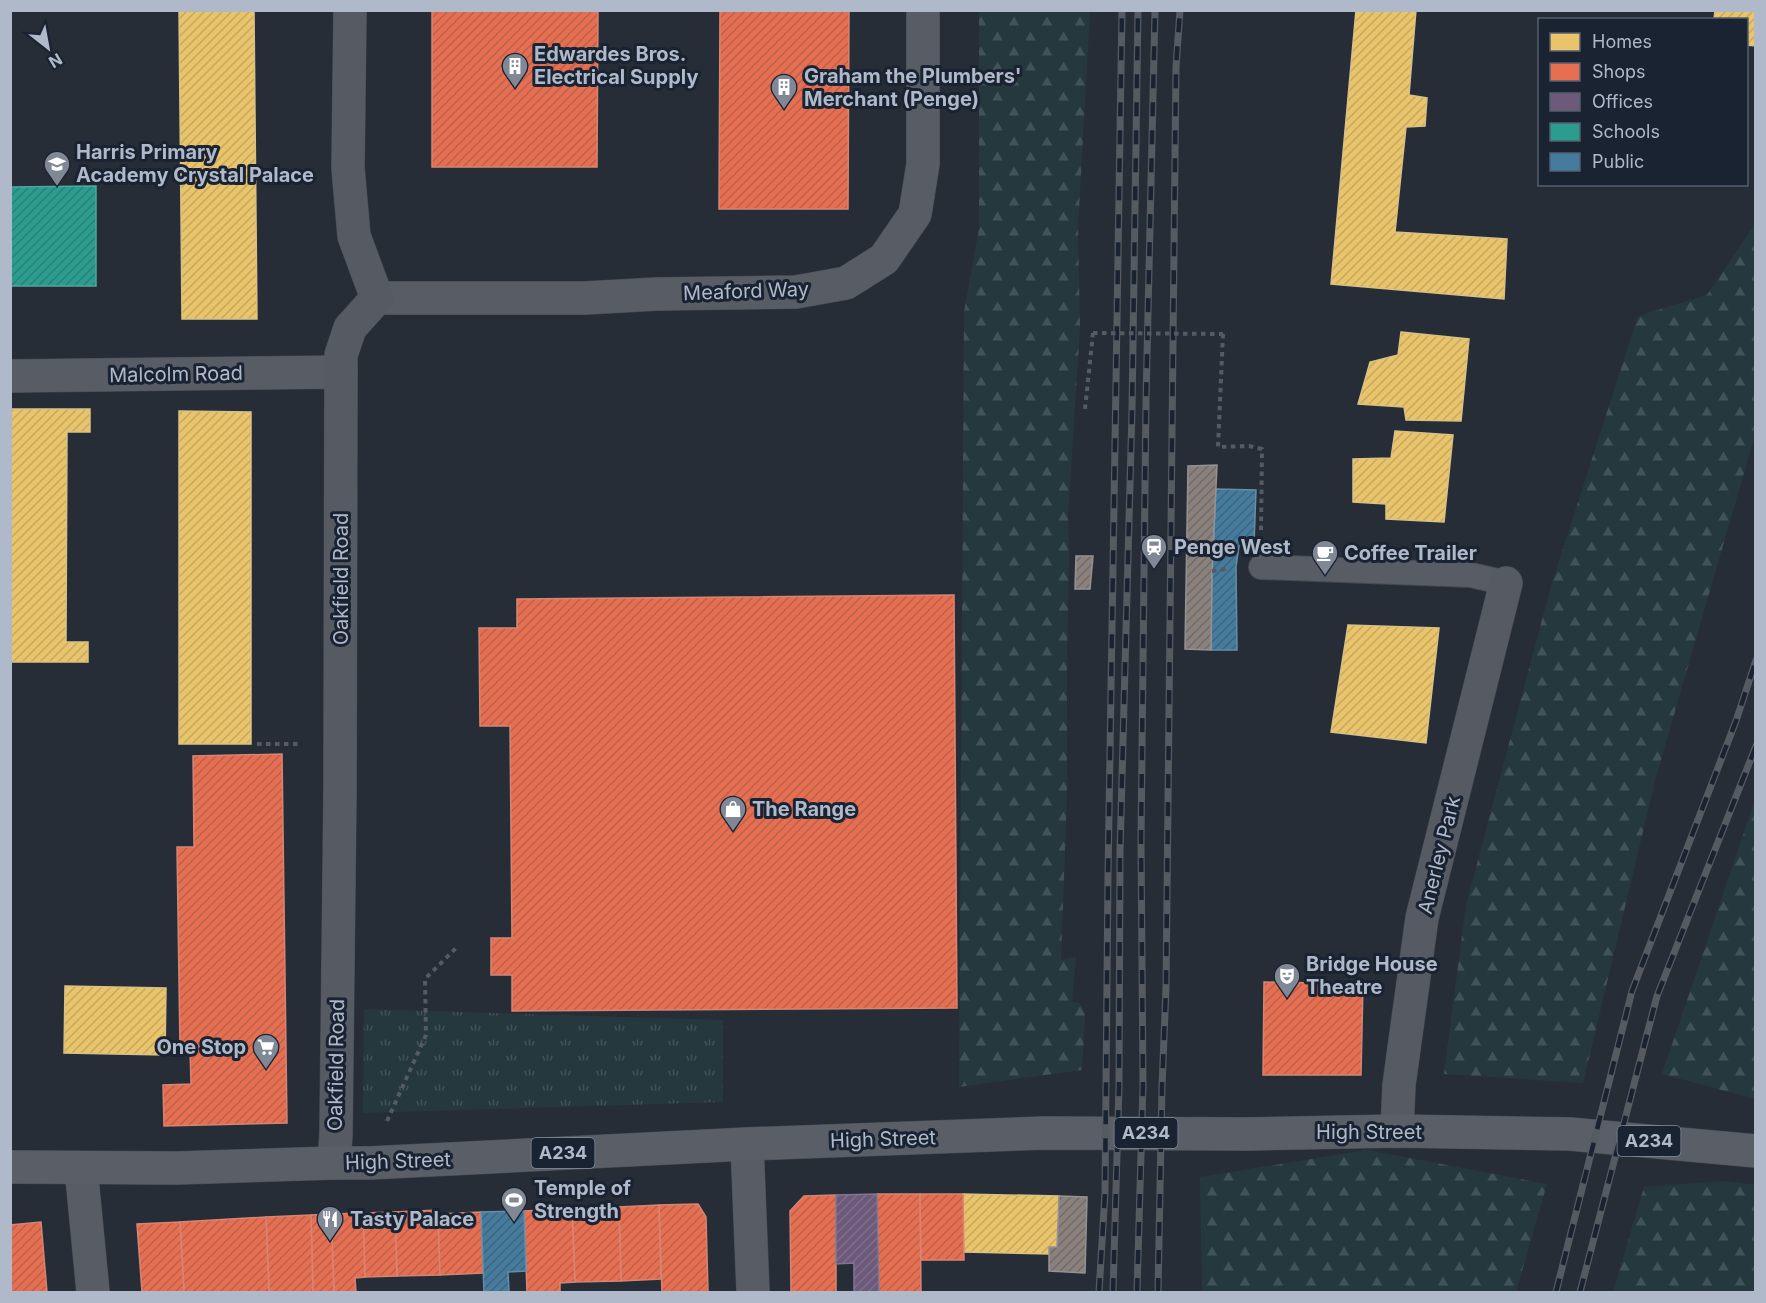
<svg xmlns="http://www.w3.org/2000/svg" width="1766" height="1303" font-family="Inter,sans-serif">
<defs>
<pattern id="grass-tufts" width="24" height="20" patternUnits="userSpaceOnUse" patternTransform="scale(1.5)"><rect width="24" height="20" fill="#24383d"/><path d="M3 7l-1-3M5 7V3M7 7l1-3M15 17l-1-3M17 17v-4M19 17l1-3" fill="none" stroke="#415358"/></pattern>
<pattern id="forest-firs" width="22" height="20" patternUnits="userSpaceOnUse" patternTransform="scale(1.5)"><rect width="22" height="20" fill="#24383d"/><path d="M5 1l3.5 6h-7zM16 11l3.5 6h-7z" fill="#415358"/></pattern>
<pattern id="homes-hatch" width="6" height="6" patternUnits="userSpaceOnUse" patternTransform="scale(1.5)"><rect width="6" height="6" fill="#e9c46a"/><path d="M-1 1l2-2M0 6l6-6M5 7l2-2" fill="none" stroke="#c5a861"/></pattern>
<pattern id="shops-hatch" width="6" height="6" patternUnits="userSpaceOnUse" patternTransform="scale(1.5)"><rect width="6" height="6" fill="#e76f51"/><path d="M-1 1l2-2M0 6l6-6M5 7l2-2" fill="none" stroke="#ba614c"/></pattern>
<pattern id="offices-hatch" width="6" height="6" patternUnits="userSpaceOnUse" patternTransform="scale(1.5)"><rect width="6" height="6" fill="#6d597a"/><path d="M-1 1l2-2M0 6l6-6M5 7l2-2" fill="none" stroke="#7f6f8c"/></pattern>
<pattern id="schools-hatch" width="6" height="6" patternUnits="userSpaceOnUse" patternTransform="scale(1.5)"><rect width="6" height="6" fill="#2a9d8f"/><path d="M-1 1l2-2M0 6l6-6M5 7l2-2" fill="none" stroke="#2d7f76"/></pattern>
<pattern id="public-hatch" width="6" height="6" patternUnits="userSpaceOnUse" patternTransform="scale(1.5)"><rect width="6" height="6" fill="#457b9d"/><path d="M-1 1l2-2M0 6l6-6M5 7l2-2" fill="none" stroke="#3f647b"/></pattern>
<pattern id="industry-hatch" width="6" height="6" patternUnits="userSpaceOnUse" patternTransform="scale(1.5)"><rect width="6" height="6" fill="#8a817c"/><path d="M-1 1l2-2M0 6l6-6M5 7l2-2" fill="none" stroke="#706b69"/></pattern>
</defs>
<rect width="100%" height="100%" fill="#272d37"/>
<polygon fill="url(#grass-tufts)" points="364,1009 723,1020 723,1102 363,1113"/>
<g fill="url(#forest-firs)">
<polygon points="979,11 1090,11 1078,227 1080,328 1068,515 1069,562 1067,663 1067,796 1061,960 1076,957 1072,1002 1080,1003 1085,1014 1082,1070 959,1087 964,312 979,229"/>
<polygon points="1755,224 1755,435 1656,777 1583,1083 1444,1074 1466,905 1551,586 1638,316 1707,295"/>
<polygon points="1755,800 1755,1099 1662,1074"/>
<polygon points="1367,1150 1547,1184 1516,1292 1202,1292 1200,1177"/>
<polygon points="1724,1181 1755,1185 1755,1292 1613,1292 1644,1187"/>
</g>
<g fill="url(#homes-hatch)" stroke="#d8c186" stroke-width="1.5">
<polygon points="179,10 254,10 257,319 182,319"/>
<polygon points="1356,10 1416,10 1409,95 1427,98 1425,126 1406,127 1395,232 1507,239 1504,299 1331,284"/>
<polygon points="1715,10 1756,10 1756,46 1746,45 1746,20 1714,20"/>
<polygon points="1401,332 1469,339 1461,421 1406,420 1404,407 1358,404 1370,362 1398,355"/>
<polygon points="10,409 90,409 90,432 67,432 66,642 88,642 88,662 10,662"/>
<polygon points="179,411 251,412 251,744 179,744"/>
<polygon points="1395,431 1453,435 1444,522 1386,519 1386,504 1353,502 1353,459 1391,458"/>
<polygon points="1348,625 1439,628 1426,743 1331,732"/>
<polygon points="65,986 166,988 165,1055 64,1053"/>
<polygon points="963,1194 1059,1196 1057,1247 1049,1247 1049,1254 964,1252"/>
</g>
<g fill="url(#shops-hatch)" stroke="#d68575" stroke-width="1.5">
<polygon points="432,10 598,10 597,167 432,167"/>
<polygon points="720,10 849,10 848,209 719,209"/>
<polygon points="954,595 957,1008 512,1011 512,975 491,975 491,938 512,938 510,726 480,726 479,628 517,628 517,599"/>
<polygon points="282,754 287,1123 164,1126 163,1085 191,1084 190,1048 180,1047 177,847 194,847 193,756"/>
<polygon points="1264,982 1363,984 1361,1075 1263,1075"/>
<polygon points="877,1194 920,1194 921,1292 879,1292"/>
<polygon points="920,1194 963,1194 964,1260 921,1260"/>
<polygon points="836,1195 836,1292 791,1292 790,1211 804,1196"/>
<polygon points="698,1204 706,1217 708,1292 662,1292 659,1205"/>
<polygon points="659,1205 661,1279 621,1281 619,1207"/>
<polygon points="619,1207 621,1281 575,1282 572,1209"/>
<polygon points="572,1209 575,1282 560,1283 560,1292 527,1292 524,1211"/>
<polygon points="438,1210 440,1275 397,1276 395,1212"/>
<polygon points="395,1212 397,1276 365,1277 363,1213"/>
<polygon points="481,1212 483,1273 440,1275 438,1214"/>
<polygon points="363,1213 365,1277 355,1278 356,1292 334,1292 331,1214"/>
<polygon points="331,1214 334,1292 313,1292 311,1215"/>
<polygon points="311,1215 313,1292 269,1292 266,1217"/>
<polygon points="266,1217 269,1292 184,1292 180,1222"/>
<polygon points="41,1222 47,1292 10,1292 10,1225"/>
<polygon points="180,1222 184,1292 142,1292 137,1224"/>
</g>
<polygon fill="url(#offices-hatch)" stroke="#817692" stroke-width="1.5" points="877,1194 879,1292 854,1292 854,1263 836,1264 836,1195"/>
<polygon fill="url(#schools-hatch)" stroke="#52a5a0" stroke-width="1.5" points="96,186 96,286 10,286 10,187"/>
<g fill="url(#public-hatch)" stroke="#658eaa" stroke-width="1.5">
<polygon points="1216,489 1256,490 1254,544 1239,546 1236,567 1237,650 1211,650 1212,571"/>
<polygon points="524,1211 526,1271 508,1272 509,1292 484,1292 481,1212"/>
</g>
<g fill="url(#industry-hatch)" stroke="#959293" stroke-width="1.5">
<polygon points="1217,465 1212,571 1211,650 1185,649 1188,466"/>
<polygon points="1076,556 1093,556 1090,589 1075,589"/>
<polygon points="1059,1196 1087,1197 1085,1273 1049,1271 1049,1247 1057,1247"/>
</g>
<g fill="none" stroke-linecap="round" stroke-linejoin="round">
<g stroke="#44484f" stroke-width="26">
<polyline id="lane" points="1261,567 1471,575 1506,583"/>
</g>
<g stroke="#44484f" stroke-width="34">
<g id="street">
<polyline points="377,298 585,298 657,294 796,292 846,283 884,259 915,214 923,164 923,10"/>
<polyline points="10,376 341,372"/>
<polyline points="747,1144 753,1292"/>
<polyline points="81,1168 93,1292"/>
</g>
</g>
<g stroke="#44484f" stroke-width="34">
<g id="secondary">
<polyline points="1397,1131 1399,1085 1422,918 1506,583"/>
<polyline points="334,1163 336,1134 340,790 341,355 350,328 377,298 354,236 348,168 350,10"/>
</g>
</g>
<g stroke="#444a53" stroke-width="34">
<polyline id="primary" points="10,1167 177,1168 334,1163 369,1163 747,1144 1045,1133 1247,1134 1397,1131 1570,1134 1756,1151"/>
</g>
<g stroke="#555b62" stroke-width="4" stroke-dasharray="4.5 4.5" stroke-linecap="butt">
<polyline points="1223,334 1218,447 1249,446 1262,449 1261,531"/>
<polyline points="1085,409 1093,333"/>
<polyline points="1212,571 1226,569"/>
<polyline points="257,744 300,744"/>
<polyline points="387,1121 426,1035 425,979 457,947"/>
</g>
<use href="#lane" stroke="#585c64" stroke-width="24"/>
<use href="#street" stroke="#585c64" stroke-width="33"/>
<use href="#secondary" stroke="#565b63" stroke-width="33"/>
<use href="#primary" stroke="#5a5e67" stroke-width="33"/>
<g stroke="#565b62" stroke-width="7">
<g id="rail">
<polyline points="1099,1292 1105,1193 1108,876 1122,10"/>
<polyline points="1113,1292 1119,1086 1120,852 1132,410 1138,10"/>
<polyline points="1137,1292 1143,1085 1141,840 1146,400 1155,10"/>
<polyline points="1158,1292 1162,1087 1166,988 1176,67 1180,10"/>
<polyline points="1556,1292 1632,991 1736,721 1756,660"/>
<polyline points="1580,1292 1657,996 1756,746"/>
</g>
</g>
<use href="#rail" stroke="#1a2332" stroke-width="4.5" stroke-dasharray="14" stroke-linecap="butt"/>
<polyline stroke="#555b62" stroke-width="4" stroke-dasharray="4.5 4.5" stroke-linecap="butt" points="1093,333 1223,334"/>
</g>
<defs>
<g id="building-pin" transform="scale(1.35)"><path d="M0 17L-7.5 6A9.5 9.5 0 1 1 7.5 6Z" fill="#808896" stroke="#1a2332"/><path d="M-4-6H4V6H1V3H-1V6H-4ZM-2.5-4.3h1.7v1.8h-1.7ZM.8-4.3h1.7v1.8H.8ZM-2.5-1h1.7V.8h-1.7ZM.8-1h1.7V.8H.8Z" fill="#fff"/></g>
<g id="school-pin" transform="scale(1.35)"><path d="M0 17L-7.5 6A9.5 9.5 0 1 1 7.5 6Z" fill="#808896" stroke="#1a2332"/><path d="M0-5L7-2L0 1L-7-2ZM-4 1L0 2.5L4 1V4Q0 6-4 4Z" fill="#fff"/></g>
<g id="station-pin" transform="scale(1.35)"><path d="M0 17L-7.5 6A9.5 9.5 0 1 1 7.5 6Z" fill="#808896" stroke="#1a2332"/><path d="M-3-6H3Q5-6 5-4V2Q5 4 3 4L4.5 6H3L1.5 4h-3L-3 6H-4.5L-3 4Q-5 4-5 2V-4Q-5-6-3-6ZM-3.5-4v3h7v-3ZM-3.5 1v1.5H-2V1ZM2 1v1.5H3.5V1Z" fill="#fff"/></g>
<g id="cafe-pin" transform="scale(1.35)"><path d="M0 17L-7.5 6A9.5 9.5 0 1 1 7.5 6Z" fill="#808896" stroke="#1a2332"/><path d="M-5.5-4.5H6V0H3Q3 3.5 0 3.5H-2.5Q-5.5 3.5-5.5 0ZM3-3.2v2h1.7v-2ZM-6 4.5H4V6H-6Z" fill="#fff"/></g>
<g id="shop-pin" transform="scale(1.35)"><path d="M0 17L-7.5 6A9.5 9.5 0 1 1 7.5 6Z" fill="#808896" stroke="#1a2332"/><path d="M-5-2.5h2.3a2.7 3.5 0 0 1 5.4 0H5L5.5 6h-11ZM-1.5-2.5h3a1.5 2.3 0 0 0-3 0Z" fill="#fff"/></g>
<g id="theatre-pin" transform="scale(1.35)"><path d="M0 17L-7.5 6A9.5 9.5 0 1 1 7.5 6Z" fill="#808896" stroke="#1a2332"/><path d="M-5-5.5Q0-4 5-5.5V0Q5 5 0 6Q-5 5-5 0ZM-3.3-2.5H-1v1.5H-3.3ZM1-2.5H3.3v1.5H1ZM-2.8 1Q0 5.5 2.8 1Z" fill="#fff"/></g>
<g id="supermarket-pin" transform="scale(1.35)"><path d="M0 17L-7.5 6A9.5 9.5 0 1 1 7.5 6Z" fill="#808896" stroke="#1a2332"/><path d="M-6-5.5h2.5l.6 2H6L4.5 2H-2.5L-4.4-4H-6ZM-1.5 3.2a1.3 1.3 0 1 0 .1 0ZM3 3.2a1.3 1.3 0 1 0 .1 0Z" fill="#fff"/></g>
<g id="stadium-pin" transform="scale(1.35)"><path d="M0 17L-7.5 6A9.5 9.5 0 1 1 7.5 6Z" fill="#808896" stroke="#1a2332"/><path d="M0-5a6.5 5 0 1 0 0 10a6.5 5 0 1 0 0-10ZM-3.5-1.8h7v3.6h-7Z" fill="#fff"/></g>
<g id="restaurant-pin" transform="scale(1.35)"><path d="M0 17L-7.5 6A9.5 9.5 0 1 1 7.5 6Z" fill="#808896" stroke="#1a2332"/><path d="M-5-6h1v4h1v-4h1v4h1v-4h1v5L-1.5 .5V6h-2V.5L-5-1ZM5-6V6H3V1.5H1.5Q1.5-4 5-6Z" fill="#fff"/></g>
</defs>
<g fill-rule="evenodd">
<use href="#building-pin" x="515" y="66"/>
<use href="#building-pin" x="784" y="87"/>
<use href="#school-pin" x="57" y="164"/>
<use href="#station-pin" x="1154" y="547"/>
<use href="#cafe-pin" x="1325" y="553"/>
<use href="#shop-pin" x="733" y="809"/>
<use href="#theatre-pin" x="1287" y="976"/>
<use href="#supermarket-pin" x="266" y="1047"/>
<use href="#stadium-pin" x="514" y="1200"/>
<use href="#restaurant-pin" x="330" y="1219"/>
</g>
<g text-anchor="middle" stroke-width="6" stroke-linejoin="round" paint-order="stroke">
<g fill="#1a2332" stroke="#838c9c" stroke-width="1.5">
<rect x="1114.5" y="1118" width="63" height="30" rx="4.5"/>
<rect x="1617.5" y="1126" width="63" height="30" rx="4.5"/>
<rect x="531.5" y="1138" width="63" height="30" rx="4.5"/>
</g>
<g font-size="18" font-weight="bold" fill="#b0b9c9">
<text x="1146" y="1139">A234</text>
<text x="1649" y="1147">A234</text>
<text x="563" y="1159">A234</text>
</g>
<g font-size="20" font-weight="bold" fill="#b0b9c9" stroke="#1a2332" text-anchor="start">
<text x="534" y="61">Edwardes Bros.<tspan x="534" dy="23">Electrical Supply</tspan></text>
<text x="804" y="83">Graham the Plumbers'<tspan x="804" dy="23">Merchant (Penge)</tspan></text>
<text x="76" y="159">Harris Primary<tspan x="76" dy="23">Academy Crystal Palace</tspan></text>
<text x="1174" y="554">Penge West</text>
<text x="1344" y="560">Coffee Trailer</text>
<text x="752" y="816">The Range</text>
<text x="1306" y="971">Bridge House<tspan x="1306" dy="23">Theatre</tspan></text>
<text x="246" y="1054" text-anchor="end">One Stop</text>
<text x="534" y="1195">Temple of<tspan x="534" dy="23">Strength</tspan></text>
<text x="350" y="1226">Tasty Palace</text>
</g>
<g font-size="20" fill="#b0b9c9" stroke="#1a2332">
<text transform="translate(746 291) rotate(-2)" y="7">Meaford Way</text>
<text transform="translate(176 374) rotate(-1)" y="7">Malcolm Road</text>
<text transform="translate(341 579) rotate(-90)" y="7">Oakfield Road</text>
<text transform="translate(1439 855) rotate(-76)" y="7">Anerley Park</text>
<text transform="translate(336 1065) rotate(-89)" y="7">Oakfield Road</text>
<text x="1369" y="1139">High Street</text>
<text transform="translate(883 1139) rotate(-2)" y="7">High Street</text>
<text transform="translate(398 1161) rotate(-2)" y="7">High Street</text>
</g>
</g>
<rect width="1766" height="1303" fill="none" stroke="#b0b9c9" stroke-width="24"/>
<rect x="1538" y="18" width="210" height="168" fill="#1a2332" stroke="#565f6e" stroke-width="1.5"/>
<rect x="1550" y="33" width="30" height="18" fill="#e9c46a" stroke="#565f6e" stroke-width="1.5"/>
<text x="1592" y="48" font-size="18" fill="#b0b9c9">Homes</text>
<rect x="1550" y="63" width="30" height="18" fill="#e76f51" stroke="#565f6e" stroke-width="1.5"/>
<text x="1592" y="78" font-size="18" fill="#b0b9c9">Shops</text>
<rect x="1550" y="93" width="30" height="18" fill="#6d597a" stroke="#565f6e" stroke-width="1.5"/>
<text x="1592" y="108" font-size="18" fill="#b0b9c9">Offices</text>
<rect x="1550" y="123" width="30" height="18" fill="#2a9d8f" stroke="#565f6e" stroke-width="1.5"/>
<text x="1592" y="138" font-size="18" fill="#b0b9c9">Schools</text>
<rect x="1550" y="153" width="30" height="18" fill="#457b9d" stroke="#565f6e" stroke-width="1.5"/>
<text x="1592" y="168" font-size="18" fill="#b0b9c9">Public</text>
<g transform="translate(48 48) rotate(149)" stroke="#1a2332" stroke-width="4.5" paint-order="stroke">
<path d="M0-4.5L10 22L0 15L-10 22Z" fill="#b0b9c9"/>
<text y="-9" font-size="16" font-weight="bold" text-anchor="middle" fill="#b0b9c9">N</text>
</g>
</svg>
